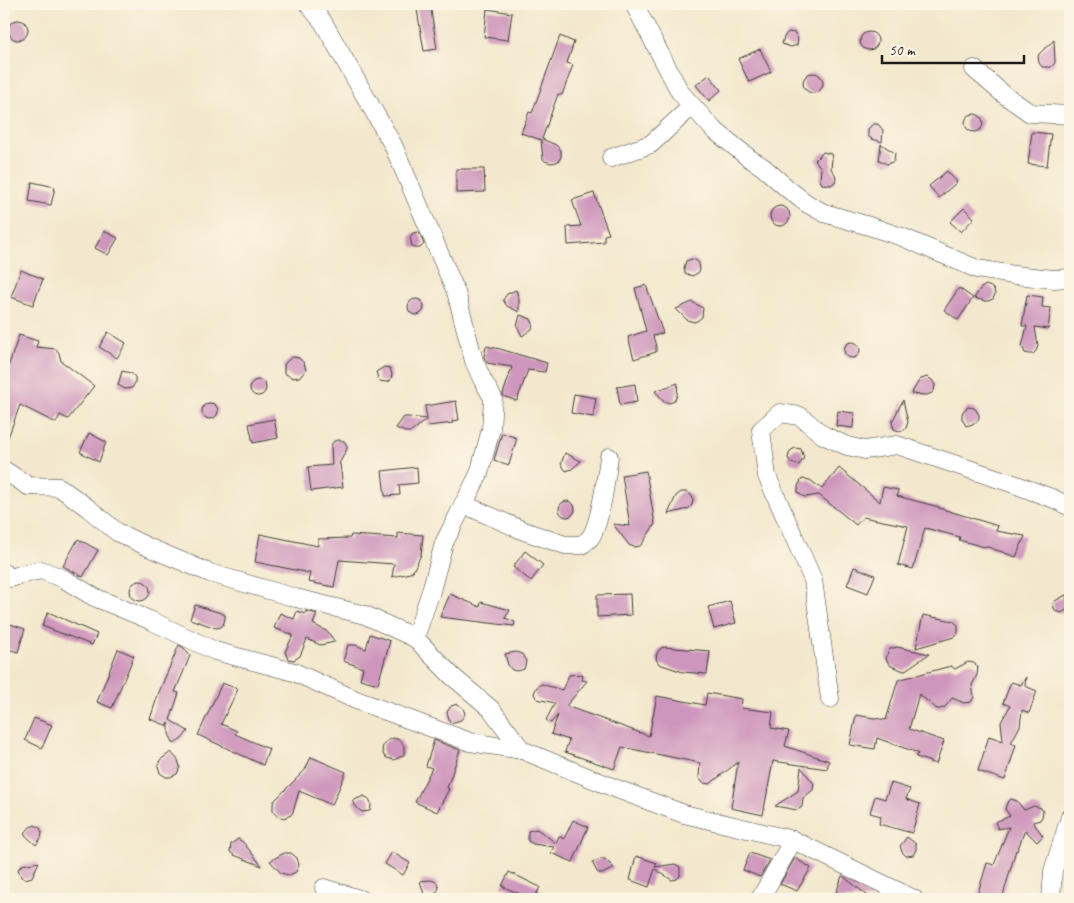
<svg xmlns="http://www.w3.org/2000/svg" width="1074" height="903" font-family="Caveat,sans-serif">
<rect width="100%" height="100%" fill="#fcf5e5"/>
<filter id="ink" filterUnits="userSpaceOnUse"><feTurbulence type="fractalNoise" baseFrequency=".02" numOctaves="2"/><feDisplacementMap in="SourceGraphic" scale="10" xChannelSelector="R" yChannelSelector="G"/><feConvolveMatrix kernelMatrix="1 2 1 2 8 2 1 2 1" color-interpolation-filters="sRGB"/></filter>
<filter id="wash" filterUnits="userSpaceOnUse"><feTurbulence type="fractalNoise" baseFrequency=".0096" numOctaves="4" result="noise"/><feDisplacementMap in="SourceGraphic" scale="20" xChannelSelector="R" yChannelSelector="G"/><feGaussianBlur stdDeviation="1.12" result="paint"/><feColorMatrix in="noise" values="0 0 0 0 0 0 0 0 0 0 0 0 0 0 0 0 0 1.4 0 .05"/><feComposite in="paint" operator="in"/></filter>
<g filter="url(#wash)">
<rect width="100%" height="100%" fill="#f3e8cd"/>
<g id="blocks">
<g fill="#ce96bc">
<polygon points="416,4 430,4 437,49 424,51"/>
<polygon points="487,9 512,13 508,40 484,37"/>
<circle cx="18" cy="30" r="10"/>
<polygon points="788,32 795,33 798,39 797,45 791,47 782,44 784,37"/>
<circle cx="869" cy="41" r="9"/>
<polygon points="560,36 574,42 567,63 573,65 562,95 558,94 542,139 556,145 561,150 561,157 559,160 557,162 551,163 545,161 543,159 541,140 521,133 529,112 532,113"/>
<polygon points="1054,40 1055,63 1051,67 1042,67 1039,63 1038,57 1039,54"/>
<polygon points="760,49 771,72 749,82 738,59"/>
<circle cx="813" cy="83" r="10"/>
<polygon points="709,75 721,90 709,101 696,85"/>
<circle cx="974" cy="123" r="9"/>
<polygon points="873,124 878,124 883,130 882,142 872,139 868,136 868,129"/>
<polygon points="1032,132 1051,134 1047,166 1028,164"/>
<polygon points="881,144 895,153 894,161 890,163 887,164 879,160"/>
<polygon points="823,152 831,154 832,158 831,169 835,174 836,179 835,182 831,185 822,184 820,180 821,168 815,160"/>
<polygon points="456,169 484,169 485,192 456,193"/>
<polygon points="947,171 957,182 939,198 929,186"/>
<polygon points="32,182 55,187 51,205 29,201"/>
<polygon points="594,193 609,234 604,235 604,242 568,245 567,227 581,226 572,200"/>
<circle cx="780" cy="216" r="10"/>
<polygon points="964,208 974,218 961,232 950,222"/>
<polygon points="104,231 118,238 108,255 95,248"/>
<polygon points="419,232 424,244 420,248 415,248 412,246 410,237 413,233"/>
<polygon points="692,259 697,261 699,263 700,270 698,273 692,276 685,273 684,268 686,261"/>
<polygon points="21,270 43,279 33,305 11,297"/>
<polygon points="646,285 663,333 653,336 656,346 656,352 634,359 628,337 646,331 635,288"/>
<polygon points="986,285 991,287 994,290 995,294 993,299 988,301 985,301 974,298 981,288"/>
<polygon points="959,288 973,298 958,320 944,310"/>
<polygon points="516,290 519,299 519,312 507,306 503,300 507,294"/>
<polygon points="1027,295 1043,297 1042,307 1051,308 1048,329 1035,327 1038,346 1036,351 1033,354 1029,354 1025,353 1022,346 1027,326 1022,326"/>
<circle cx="416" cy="307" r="8"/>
<polygon points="692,302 703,308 702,317 697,321 694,322 687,320 676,309"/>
<polygon points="520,315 531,319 533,324 532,329 522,336 517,326"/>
<polygon points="108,332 126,343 117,358 99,347"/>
<polygon points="19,335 38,341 36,347 56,349 59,353 61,361 94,386 68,419 60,415 56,423 20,405 6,443 4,443 4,379"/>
<circle cx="852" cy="350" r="8"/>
<polygon points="486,346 500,349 547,363 545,372 528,370 517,401 503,396 503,394 512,367 487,363 484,357"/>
<polygon points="292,357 299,358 304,363 306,370 302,375 299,377 293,378 284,373 284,365 286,362"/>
<polygon points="384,367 390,368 392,375 390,381 386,382 379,381 376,372"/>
<polygon points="122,371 131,373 135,377 135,383 132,388 125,389 118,385"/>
<polygon points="927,377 932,380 935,385 934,391 932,393 927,395 911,394 919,381 921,379"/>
<circle cx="258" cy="388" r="8"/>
<polygon points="678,383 677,396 674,401 672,402 669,403 664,401 655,391"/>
<polygon points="635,384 637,402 620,405 617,387"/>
<polygon points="574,394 596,398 593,417 571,413"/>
<polygon points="903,400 908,422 906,428 904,430 899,431 894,429 892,422"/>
<polygon points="456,401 459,420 452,421 453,423 428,426 425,406"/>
<circle cx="210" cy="411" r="8"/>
<polygon points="968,407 974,408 976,410 979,415 979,418 976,423 966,426 962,419 962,414 963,411"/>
<polygon points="838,411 854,413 853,428 836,426"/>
<polygon points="404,417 408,417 427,419 411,432 405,432 396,428"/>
<polygon points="274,419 278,438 253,443 249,424"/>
<polygon points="89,433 106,442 99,462 80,452"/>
<polygon points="502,433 517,438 509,465 494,460"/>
<polygon points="339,440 344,441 347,446 347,449 339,464 340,464 343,487 311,491 308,467 332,465 331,445 334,441"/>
<polygon points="795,448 801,449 804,458 799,465 791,463 788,458 790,451"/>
<polygon points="565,453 581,461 572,469 566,471 561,464"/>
<polygon points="417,467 418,483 399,485 400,495 385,496 382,471"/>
<polygon points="839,468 880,502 883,487 898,490 897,496 939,507 939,508 998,526 996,531 1025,536 1016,557 985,546 984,547 959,540 960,537 925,528 913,569 898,565 908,526 863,517 856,525 819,495 805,497 802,496 798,492 798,486 802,479 810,480 822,489"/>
<polygon points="646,471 655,524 642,544 640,546 634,547 629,545 613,524 630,526 622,475"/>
<polygon points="681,492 687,492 692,496 693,499 692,505 688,509 668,514 676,496"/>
<circle cx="567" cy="509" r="8"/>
<polygon points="398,533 423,535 421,555 413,571 410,573 392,577 394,564 339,560 334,587 308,582 310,573 255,562 260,534 318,546 318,539 350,538 351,535 398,538"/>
<polygon points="78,539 98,550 83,577 63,566"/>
<polygon points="525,551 543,565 531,581 513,567"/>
<polygon points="854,567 875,575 868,593 847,585"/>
<circle cx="140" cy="591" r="10"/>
<polygon points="450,594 480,607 481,602 510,610 505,618 515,622 514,626 440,617"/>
<polygon points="630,594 631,615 597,617 597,595"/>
<polygon points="1066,595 1069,608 1062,613 1055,611 1053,604 1055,601"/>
<polygon points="730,601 736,623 714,629 708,607"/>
<polygon points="195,605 221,613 225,615 225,619 223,625 221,627 216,628 190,619"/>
<polygon points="297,611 305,614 306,611 317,614 313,624 328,632 335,642 320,645 307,639 300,656 294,660 288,659 285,652 293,635 274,628 280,613 294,619"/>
<polygon points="48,612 97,634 92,645 42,626"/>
<polygon points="923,615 953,621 958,625 958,633 954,637 916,648"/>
<polygon points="10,624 25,629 18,652 4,648 4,643"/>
<polygon points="370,634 390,641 378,684 360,679 363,668 343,661 348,645 355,645 366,649"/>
<polygon points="179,645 184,648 190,656 175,692 179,693 170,720 188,731 182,739 174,744 169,734 169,723 168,726 150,719 159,692"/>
<polygon points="664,647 710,651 707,674 683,672 659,664 656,659 657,653 661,648"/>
<polygon points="897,647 929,654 904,671 891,666 887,661 886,658 888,652 890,649"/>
<polygon points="118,649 134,656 112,708 97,702"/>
<polygon points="516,652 522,654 525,659 526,662 524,669 518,671 512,670 508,665 505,654"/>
<polygon points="968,662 974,663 978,667 977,675 972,685 974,697 971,702 964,703 952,698 945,707 940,709 937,709 919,694 909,729 944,741 936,764 916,757 918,753 877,738 875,749 850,745 856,715 886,720 898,680 951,666 955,669"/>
<polygon points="583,674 582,680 587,681 566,706 649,736 657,696 705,705 707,693 742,699 741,708 773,712 771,728 789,731 785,746 829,761 827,769 773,761 763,815 731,808 738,762 710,784 703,783 699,778 700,763 622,747 614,769 565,752 569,740 551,734 558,715 551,723 546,720 555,703 537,699 534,694 536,688 541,684 562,690 569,675"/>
<polygon points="1026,677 1025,686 1037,691 1029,713 1022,710 1020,726 1011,743 1016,745 1005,780 978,771 989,736 1003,741 1001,722 1010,706 1003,703 1011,682 1021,685"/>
<polygon points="222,683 238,689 221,724 237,731 235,734 269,749 263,765 198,735"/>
<polygon points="457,704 463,708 465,714 461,720 450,723 447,712 451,706"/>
<polygon points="34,718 52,725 42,748 25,740"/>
<polygon points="393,738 400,740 402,743 404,747 404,755 394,760 387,758 384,756 382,749 384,743 387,741"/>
<polygon points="434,740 460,750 447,788 449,789 437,812 415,802 432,768 426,766"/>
<polygon points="171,752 178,760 180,767 177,774 170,777 166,777 160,773 158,766 160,760"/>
<polygon points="311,757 346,772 332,805 299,791 293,812 291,815 284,818 277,816 273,810 273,804 274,801 305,770"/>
<polygon points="801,767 814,784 813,790 803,798 802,807 797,810 775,806 798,791"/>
<polygon points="891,783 910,789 906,799 920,804 912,833 879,824 881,816 870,813 875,796 885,799"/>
<polygon points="364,796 369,799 371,803 371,806 370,811 362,812 358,809 352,801"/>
<polygon points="1011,799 1017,801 1024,810 1034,806 1041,808 1043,811 1042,817 1040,820 1033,822 1043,836 1037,842 1025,830 1017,851 1016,850 1002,899 976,899 987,863 994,865 1009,827 998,829 995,822 1010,816 1005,809 1007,803"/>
<polygon points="573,820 588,827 573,862 551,853 554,847 533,844 528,841 528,831 537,829 556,843 559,836 564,839"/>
<polygon points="35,825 40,828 42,833 41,838 36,845 24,834 30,827"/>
<polygon points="907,837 916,844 916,850 913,855 906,856 902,852 900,846"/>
<polygon points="238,839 243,842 262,866 234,855 230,852 231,844"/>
<polygon points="392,852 410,863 403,875 385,864"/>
<polygon points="284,853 291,853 297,858 298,861 299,865 296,872 289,875 281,873 270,861"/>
<polygon points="750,853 770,860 760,877 743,870"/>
<polygon points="636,856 657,863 655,867 675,864 680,867 680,876 677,879 672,880 655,869 649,887 630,880"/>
<polygon points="795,858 811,868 797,891 780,884"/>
<polygon points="601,859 605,859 614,868 602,874 597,872 592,862"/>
<polygon points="39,862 32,877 25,879 21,877 18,869 22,865"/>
<polygon points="509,872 540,887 534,899 530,899 502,886"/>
<polygon points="842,876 844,877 872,899 834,899"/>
<polygon points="431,880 436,882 439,887 438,890 434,896 428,896 424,894 423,891 420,881"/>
</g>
</g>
</g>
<g filter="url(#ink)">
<use href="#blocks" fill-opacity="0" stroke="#3c3b37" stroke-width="1"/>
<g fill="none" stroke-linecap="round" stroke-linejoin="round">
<g stroke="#3c3b37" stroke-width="19">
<g id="minor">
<polyline points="308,4 323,22 393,145 456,292 474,361 482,379 493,398 491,429 479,474 444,543 431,591 415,638"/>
<polyline points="634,4 680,92 713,129 749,158 763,167 788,189 806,203 824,213 869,226 902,237 977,269 1014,275 1054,279 1070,278"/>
<polyline points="974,69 1002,93 1030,113 1070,115"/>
<polyline points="611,158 651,144 692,106"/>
<polyline points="4,470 28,486 59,487 88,508 117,532 150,548 210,573 296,598 365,615 415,638 452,676 491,709 522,750 617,789 684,814 793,840 914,899"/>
<path d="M463,504L524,531L565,545H582C584,543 588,540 590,538C601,523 606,477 609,457"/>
<polyline points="4,573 11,578 20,575 41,570 64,579 94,597 152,621 215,651 294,672 356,700 470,742 522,750"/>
<polyline points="830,699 813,580 767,476 761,430 780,413 800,416 823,435 847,446 865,450 897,445 1014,484 1054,499 1070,507"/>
<polyline points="324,888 360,899"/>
<polyline points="760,899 793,840"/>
<polyline points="1051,899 1053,871 1070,817"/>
</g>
</g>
<use href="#minor" stroke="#fff" stroke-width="18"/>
</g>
</g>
<rect width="1074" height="903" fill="none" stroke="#fcf5e5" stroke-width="20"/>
<path d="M882 55v8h142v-8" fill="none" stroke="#1c1c1c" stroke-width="2.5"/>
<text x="889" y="55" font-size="15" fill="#1c1c1c" stroke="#fcf5e5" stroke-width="4" paint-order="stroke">50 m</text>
</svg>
